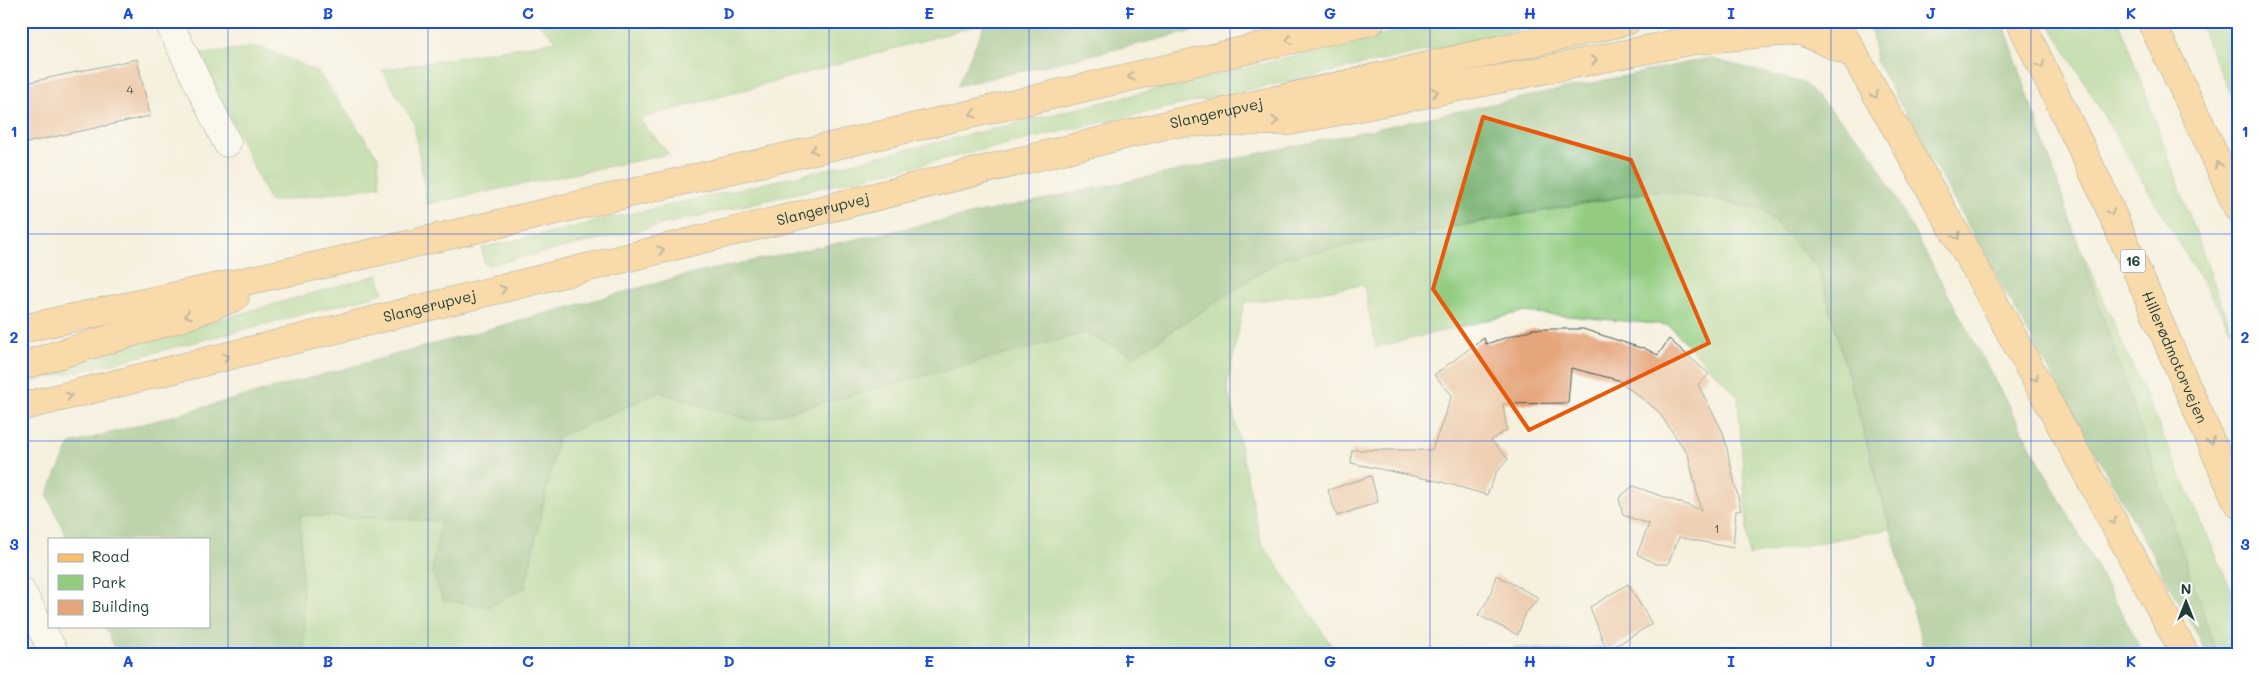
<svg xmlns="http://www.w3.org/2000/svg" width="2259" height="675" font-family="Mali,sans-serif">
<rect width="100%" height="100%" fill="#fff"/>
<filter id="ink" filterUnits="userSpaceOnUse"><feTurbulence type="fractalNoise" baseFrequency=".02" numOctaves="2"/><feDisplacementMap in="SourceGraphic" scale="10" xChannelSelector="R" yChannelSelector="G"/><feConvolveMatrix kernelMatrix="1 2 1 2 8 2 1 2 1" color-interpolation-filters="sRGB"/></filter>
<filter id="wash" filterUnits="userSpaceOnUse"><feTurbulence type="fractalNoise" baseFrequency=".0096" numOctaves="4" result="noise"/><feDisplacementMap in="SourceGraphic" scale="20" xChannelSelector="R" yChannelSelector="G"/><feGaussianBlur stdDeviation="1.12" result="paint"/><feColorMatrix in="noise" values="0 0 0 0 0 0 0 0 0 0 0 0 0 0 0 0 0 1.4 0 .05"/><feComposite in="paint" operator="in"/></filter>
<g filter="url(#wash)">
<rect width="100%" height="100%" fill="#f6f0df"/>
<g fill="#93cc80" stroke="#59845a">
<polygon points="536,21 986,21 986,23 639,119 669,154 427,204 414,123 382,70 557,41"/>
<polygon points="1439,21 1560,21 1076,128 489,265 484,263 482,248 823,170"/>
<polygon points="2048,21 2119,21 2231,330"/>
<polygon points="2198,21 2238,21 2238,112"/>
<polygon points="261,47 318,72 378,157 380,186 270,202 200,53"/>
<polygon points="1660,190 1763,209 1819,269 1890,529 1749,556 1738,396 1668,325 1522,312 1376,347 1364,285 1244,303 1227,385 1261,542 1337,654 305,654 300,515 441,521 432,571 525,588 558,437 659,392 753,421 1086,333 1134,356 1284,257"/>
<polygon points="2075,236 2238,605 2238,654 2217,654"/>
<polygon points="378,275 383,292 374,296 110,364 21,384 21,375"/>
<polygon points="1514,647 1566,651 1601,647 1606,654 1514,654"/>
</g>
<g fill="#76b06e" stroke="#4a7651">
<polygon points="986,21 1238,21 957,86"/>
<polygon points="1870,21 2003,21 2217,654 2208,654 1876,61"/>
<polygon points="1709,58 1804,83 1868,147 2144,654 1925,654 1819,269 1763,209 1659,190 1284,257 1134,356 1086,333 753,421 659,392 558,437 525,588 488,607 443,600 432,571 441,521 300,515 305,654 117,654 105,626 209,626 209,539 67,539 47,494 70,444 682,276"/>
</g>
<g id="blocks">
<g fill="#e5a67d">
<polygon points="137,59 150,116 21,144 21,84"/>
<polygon points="1533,329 1583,329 1641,348 1642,347 1658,355 1669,339 1709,374 1698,385 1723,432 1741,510 1736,511 1733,548 1679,537 1668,564 1656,564 1637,554 1649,524 1623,515 1619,498 1633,486 1701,510 1688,454 1657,410 1618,380 1571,368 1568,403 1503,404 1507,430 1491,440 1508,459 1496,473 1487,495 1442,482 1351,463 1352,450 1432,450 1452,395 1434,375 1484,338 1486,344"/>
<polygon points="1371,476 1378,502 1337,516 1328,490"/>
<polygon points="1496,575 1539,598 1525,614 1518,635 1478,615 1489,598"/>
<polygon points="1628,584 1652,624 1607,651 1590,607"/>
</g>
</g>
</g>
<g filter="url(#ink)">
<use href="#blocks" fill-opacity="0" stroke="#3f584e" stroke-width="1"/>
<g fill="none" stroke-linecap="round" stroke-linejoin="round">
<g stroke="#3f584e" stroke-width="29">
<g id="minor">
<polyline points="168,21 227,143"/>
<polyline points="21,591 55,654"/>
</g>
</g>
<g stroke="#3f584e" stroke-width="29">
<g id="major">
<polyline points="21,329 316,266 1371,21"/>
<polyline points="21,366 186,316 235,297"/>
<path id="s1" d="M21,407L1174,123L1627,21"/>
</g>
</g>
<g stroke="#3f584e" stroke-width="29">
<g id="highway">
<polyline points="1835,21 1978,273 2185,654"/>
<path id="s2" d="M2020,21L2103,193L2238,504"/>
<polyline points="2151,21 2210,145 2238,209"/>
<polyline points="1174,123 1290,121 1689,41 1756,34 1801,31 1851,53"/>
</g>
</g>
<use href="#minor" stroke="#fff" stroke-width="28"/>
<use href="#major" stroke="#fabe6d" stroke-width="28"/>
<use href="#highway" stroke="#fabe6d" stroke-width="28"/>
</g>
<defs><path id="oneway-chevron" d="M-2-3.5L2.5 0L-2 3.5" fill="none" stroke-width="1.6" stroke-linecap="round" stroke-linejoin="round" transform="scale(1.25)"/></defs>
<g stroke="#82774e">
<use href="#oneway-chevron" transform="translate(1289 40) rotate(167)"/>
<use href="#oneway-chevron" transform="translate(1594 60) rotate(-11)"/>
<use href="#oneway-chevron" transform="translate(2041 65) rotate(64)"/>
<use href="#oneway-chevron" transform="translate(1131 77) rotate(167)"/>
<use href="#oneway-chevron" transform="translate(1435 92) rotate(-11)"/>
<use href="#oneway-chevron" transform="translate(1875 95) rotate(60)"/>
<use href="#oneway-chevron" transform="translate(973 114) rotate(167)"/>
<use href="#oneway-chevron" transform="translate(1275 121) rotate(-1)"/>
<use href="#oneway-chevron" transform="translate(814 150) rotate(167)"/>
<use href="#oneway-chevron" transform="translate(2218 165) rotate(-113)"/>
<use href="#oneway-chevron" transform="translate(2111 212) rotate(67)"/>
<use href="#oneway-chevron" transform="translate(1957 236) rotate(60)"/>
<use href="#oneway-chevron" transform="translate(661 250) rotate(-14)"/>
<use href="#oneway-chevron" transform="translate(503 289) rotate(-14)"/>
<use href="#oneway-chevron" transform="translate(188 315) rotate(160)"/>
<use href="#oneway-chevron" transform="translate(226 357) rotate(-14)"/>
<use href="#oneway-chevron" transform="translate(2035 378) rotate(61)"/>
<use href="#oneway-chevron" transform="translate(69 396) rotate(-14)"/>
<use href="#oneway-chevron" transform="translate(2211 441) rotate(67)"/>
<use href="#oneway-chevron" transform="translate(2113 521) rotate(62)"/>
</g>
</g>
<path d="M0 0H2259V675H0ZM1483,117L1631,160L1709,343L1529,430L1433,289Z" fill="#f6f0df" fill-opacity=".55" fill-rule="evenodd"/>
<path fill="none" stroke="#e8590c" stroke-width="4" stroke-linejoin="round" d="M1483,117L1631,160L1709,343L1529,430L1433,289Z"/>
<path fill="none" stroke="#1d4ed8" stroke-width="1" stroke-opacity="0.55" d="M228,21V654M428,21V654M629,21V654M829,21V654M1029,21V654M1230,21V654M1430,21V654M1630,21V654M1831,21V654M2031,21V654M21,234H2238M21,441H2238"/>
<g text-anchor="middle" stroke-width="4" stroke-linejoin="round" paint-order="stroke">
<g font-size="12" fill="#505746">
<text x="130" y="94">4</text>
<text x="1717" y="533">1</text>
</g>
<rect fill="#fff" stroke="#627771" stroke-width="1" x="2120.5" y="249.5" width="25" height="23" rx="4"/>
<g font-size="14" font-weight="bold" fill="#1f3d34">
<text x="2133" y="266">16</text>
</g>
<g font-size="15" fill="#1f3d34" stroke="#fff">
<text dy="5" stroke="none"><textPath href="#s1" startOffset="1231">Slangerupvej</textPath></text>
<text dy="5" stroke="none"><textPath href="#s1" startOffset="826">Slangerupvej</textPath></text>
<text dy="5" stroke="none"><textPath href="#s1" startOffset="421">Slangerupvej</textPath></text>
<text dy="5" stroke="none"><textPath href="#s2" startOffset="370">Hillerødmotorvejen</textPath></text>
</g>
</g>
<rect width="2259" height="675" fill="none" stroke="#fff" stroke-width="55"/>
<rect x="48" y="538" width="162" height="90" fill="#ffffff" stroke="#a5b1ae"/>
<rect x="58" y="554" width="25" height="8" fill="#fabe6d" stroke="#a5b1ae"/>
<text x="92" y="562" font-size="15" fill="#1f3d34">Road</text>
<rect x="58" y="575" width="25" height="15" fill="#93cc80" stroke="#a5b1ae"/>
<text x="92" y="588" font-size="15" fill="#1f3d34">Park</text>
<rect x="58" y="600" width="25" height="15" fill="#e5a67d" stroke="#a5b1ae"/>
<text x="92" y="612" font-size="15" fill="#1f3d34">Building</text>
<g transform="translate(2186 602)" stroke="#ffffff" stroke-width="4" paint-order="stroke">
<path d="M0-4L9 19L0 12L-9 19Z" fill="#1f3d34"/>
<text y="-8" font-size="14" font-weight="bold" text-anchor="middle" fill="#1f3d34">N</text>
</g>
<rect x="28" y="28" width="2204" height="620" fill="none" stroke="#1d4ed8" stroke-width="2"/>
<g font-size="16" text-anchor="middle" font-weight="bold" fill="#1d4ed8">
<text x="128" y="19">A</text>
<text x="328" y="19">B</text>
<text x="528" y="19">C</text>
<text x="729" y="19">D</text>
<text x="929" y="19">E</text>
<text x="1130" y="19">F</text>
<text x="1330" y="19">G</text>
<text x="1530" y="19">H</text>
<text x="1731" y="19">I</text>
<text x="1931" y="19">J</text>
<text x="2131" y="19">K</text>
<text x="14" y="137">1</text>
<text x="2245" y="137">1</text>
<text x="14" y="343">2</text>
<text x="2245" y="343">2</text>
<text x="14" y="550">3</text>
<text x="2245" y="550">3</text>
<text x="128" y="667">A</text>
<text x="328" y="667">B</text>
<text x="528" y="667">C</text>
<text x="729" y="667">D</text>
<text x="929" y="667">E</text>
<text x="1130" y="667">F</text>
<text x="1330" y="667">G</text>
<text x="1530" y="667">H</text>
<text x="1731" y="667">I</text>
<text x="1931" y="667">J</text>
<text x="2131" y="667">K</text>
</g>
</svg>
